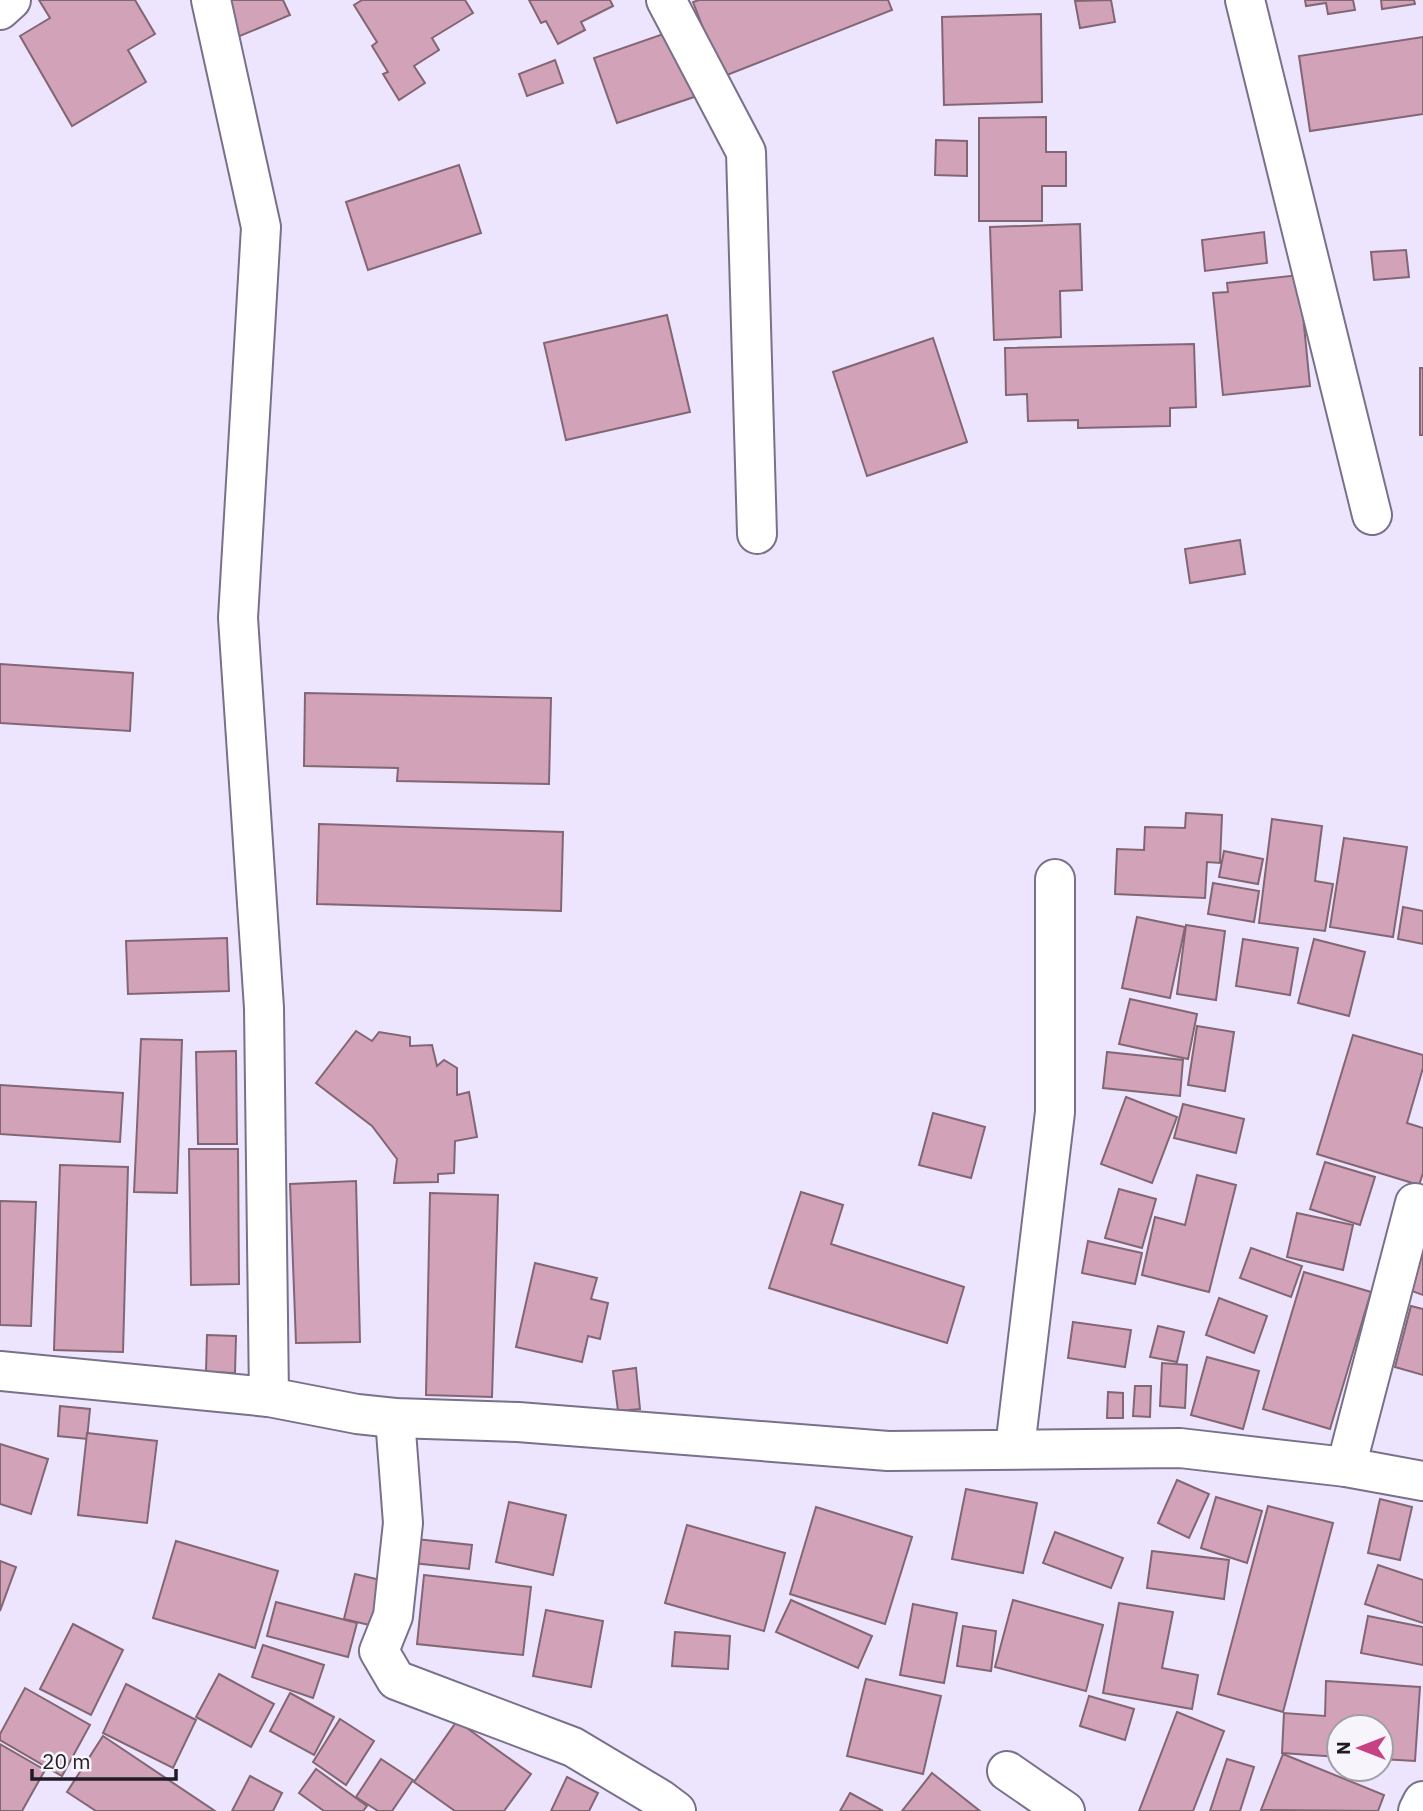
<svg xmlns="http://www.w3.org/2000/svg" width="1423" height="1811" font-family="'IBM Plex Sans',sans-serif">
<rect width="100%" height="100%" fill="#ede5fd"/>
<g fill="#d2a3b8" stroke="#826673" stroke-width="2">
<polygon points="39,0 135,0 155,34 128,50 146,82 72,126 20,36 50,18"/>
<polygon points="219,0 283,0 290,15 235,38"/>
<polygon points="362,0 465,0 473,13 432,38 439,50 414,66 425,83 399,100 383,74 388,72 372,46 377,42 354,5"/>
<polygon points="529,0 610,0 613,6 581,22 585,30 558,44 546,21 541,23"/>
<polygon points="699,0 888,0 892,10 722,77 693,2"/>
<polygon points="1111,0 1115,22 1080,28 1075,1"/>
<polygon points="1305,0 1353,0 1355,10 1328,14 1326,3 1306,6"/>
<polygon points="1381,0 1414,0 1415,4 1382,9"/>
<polygon points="1041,14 1042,102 944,105 942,17"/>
<polygon points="672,31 694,97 617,123 594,58"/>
<polygon points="1423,37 1423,114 1310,131 1299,56"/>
<polygon points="555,60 563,83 527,96 519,74"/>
<polygon points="1046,117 1046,152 1066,152 1066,186 1042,186 1042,221 979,221 979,118"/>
<polygon points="936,140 967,141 967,176 935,175"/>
<polygon points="459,165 481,233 368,270 346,202"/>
<polygon points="1080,224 1082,290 1060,291 1061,337 994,340 990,227"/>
<polygon points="1264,232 1267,263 1205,271 1202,240"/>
<polygon points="1406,250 1409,277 1374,280 1371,252"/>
<polygon points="1299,275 1310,386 1223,395 1213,293 1228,292 1227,283"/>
<polygon points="667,315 690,412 566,440 544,343"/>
<polygon points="933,338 967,442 867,476 833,372"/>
<polygon points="1194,344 1196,407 1170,408 1170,426 1078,428 1078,420 1028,421 1027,394 1006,395 1005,348"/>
<rect x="1420" y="368" width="3" height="67"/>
<polygon points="1240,540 1245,574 1190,583 1185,549"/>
<polygon points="0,664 133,673 130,731 0,723"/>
<polygon points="305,693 551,698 549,784 397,781 398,768 304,766"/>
<polygon points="1186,813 1222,815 1220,863 1207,862 1205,898 1115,894 1117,849 1144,850 1145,827 1185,828"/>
<polygon points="1272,819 1322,826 1315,881 1333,884 1325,931 1259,923"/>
<polygon points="319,824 563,832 561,911 317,904"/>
<polygon points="1344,838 1407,847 1393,937 1330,927"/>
<polygon points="1224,851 1263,859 1258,884 1219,877"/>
<polygon points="1213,883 1259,891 1254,922 1208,914"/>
<polygon points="1403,907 1423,911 1423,944 1398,939"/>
<polygon points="1137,917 1185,927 1170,998 1122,988"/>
<polygon points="1186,925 1225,931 1216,1000 1177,994"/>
<polygon points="227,938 229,991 128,994 126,941"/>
<polygon points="1243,939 1298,948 1290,995 1236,986"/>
<polygon points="1314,939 1365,952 1349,1016 1298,1003"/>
<polygon points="1130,999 1197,1014 1188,1059 1119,1044"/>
<polygon points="1197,1026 1234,1032 1225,1091 1188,1085"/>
<polygon points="356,1031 372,1041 379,1032 410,1037 410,1046 432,1045 437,1066 444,1060 457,1068 457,1095 469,1092 477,1137 455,1141 454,1173 438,1174 438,1182 394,1183 397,1159 372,1126 316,1083"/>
<polygon points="1353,1035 1423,1055 1423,1068 1407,1123 1423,1128 1423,1173 1419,1185 1317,1154"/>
<polygon points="141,1039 182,1040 177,1193 134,1192"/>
<polygon points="236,1051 237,1144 198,1144 196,1052"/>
<polygon points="1107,1052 1183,1060 1180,1096 1103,1088"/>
<polygon points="0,1085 123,1093 120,1142 0,1134"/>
<polygon points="1126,1097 1177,1117 1152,1183 1101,1164"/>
<polygon points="1183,1104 1244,1119 1236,1153 1174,1138"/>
<polygon points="933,1113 985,1127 971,1178 919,1165"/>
<polygon points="189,1149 238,1149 239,1284 191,1285"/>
<polygon points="1325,1162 1375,1177 1360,1225 1310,1209"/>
<polygon points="60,1165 128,1167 123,1352 54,1350"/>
<polygon points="1197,1175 1236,1185 1209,1292 1142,1275 1155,1217 1185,1225"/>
<polygon points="356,1181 360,1342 296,1343 290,1184"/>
<polygon points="1119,1189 1156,1199 1142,1248 1105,1238"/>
<polygon points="801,1192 843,1205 831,1244 964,1287 947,1343 769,1288"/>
<polygon points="430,1193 498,1195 492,1397 426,1395"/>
<polygon points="0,1201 36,1202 31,1326 0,1325"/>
<polygon points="1297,1213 1353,1225 1343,1270 1287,1257"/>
<polygon points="1088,1241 1142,1253 1135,1284 1082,1273"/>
<polygon points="1423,1245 1423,1295 1409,1290"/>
<polygon points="1251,1248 1302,1266 1291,1297 1240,1278"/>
<polygon points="535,1263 597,1278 591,1299 608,1303 600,1339 588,1336 582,1362 516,1347"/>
<polygon points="1304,1272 1371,1292 1330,1429 1263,1409"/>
<polygon points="1219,1298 1267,1316 1254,1353 1206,1335"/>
<polygon points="1411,1306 1423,1309 1423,1375 1395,1367"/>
<polygon points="1073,1322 1131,1330 1125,1367 1068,1358"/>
<polygon points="1158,1326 1184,1332 1177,1362 1150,1357"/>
<polygon points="207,1335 236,1336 235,1373 206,1372"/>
<polygon points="1207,1357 1259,1371 1243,1429 1191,1415"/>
<polygon points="1162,1363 1187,1365 1185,1408 1160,1406"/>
<polygon points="636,1368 640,1409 618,1411 613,1371"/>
<polygon points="1135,1386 1151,1386 1150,1417 1133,1416"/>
<polygon points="1108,1392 1123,1393 1123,1418 1107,1418"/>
<polygon points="60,1406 90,1409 87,1439 58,1436"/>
<polygon points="87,1433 157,1441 147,1523 78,1515"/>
<polygon points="0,1444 48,1459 31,1514 0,1504"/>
<polygon points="1177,1480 1209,1494 1189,1538 1158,1523"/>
<polygon points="966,1489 1037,1503 1023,1573 952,1559"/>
<polygon points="1216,1497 1262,1511 1247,1563 1201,1548"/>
<polygon points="1380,1499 1412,1507 1400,1560 1368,1553"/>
<polygon points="509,1502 566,1515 553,1575 496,1562"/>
<polygon points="1268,1506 1333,1523 1283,1712 1218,1694"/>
<polygon points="816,1507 912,1537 885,1624 790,1594"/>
<polygon points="687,1525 785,1553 764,1631 665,1603"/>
<polygon points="1055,1532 1123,1558 1111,1588 1043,1563"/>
<polygon points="416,1539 472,1545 469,1569 413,1563"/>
<polygon points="176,1541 278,1571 255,1648 153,1618"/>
<polygon points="1152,1551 1229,1560 1224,1599 1147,1588"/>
<polygon points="0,1561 16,1567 0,1611"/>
<polygon points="1378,1565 1423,1580 1423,1623 1365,1604"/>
<polygon points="355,1574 393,1583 382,1628 344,1619"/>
<polygon points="424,1575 531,1587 523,1655 417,1644"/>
<polygon points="791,1600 872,1636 858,1668 776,1632"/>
<polygon points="1013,1600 1103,1625 1086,1691 995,1667"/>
<polygon points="276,1602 357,1623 348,1657 267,1636"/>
<polygon points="1119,1603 1173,1612 1162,1668 1198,1675 1192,1709 1103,1693"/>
<polygon points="913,1604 957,1613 944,1683 900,1675"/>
<polygon points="546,1610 603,1621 591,1687 533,1676"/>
<polygon points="1368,1616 1423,1627 1423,1665 1361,1653"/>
<polygon points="73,1624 123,1650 91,1715 40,1689"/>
<polygon points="963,1626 996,1631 991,1671 957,1666"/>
<polygon points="675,1632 730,1636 728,1669 672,1666"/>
<polygon points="263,1645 324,1665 313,1698 252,1677"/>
<polygon points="219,1674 274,1704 251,1747 196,1717"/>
<polygon points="866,1679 941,1696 923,1774 847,1756"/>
<polygon points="1326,1681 1420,1687 1415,1761 1381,1759 1381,1727 1339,1727 1339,1757 1282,1753 1284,1713 1325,1716"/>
<polygon points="126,1684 196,1720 173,1768 103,1733"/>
<polygon points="25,1688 90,1725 62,1776 0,1740 0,1734"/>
<polygon points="290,1693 334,1717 314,1755 270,1731"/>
<polygon points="1089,1696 1134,1709 1125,1740 1080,1726"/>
<polygon points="1177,1712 1224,1731 1193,1811 1139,1811"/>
<polygon points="340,1719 374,1741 346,1785 313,1762"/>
<polygon points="457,1721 531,1774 504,1811 455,1811 414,1782"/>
<polygon points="103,1736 215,1811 96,1811 67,1792"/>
<polygon points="0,1744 45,1770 22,1811 0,1811"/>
<polygon points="1283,1754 1384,1795 1378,1811 1261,1810"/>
<polygon points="381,1759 413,1780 392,1811 378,1811 356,1797"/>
<polygon points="1227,1759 1254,1767 1240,1811 1210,1811"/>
<polygon points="316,1769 367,1806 363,1811 324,1811 299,1793"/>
<polygon points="932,1773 980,1811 902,1811"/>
<polygon points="250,1776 282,1793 273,1811 232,1811"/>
<polygon points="567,1777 598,1793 589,1811 551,1811"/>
<polygon points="850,1793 883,1811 840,1811"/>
</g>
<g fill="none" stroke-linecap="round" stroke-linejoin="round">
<g stroke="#79708a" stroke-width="42">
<g id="minor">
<polyline points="211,0 261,227 238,618 264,1008 269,1397"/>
<polyline points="666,0 746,152 757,534"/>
<polyline points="1245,0 1372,515"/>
<polyline points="0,10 11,0"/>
<polyline points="0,1371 269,1397 357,1414 395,1418 518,1422 888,1451 1180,1448 1346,1467 1423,1481"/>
<polyline points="395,1418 403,1523 393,1616 379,1651 396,1680 573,1747 660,1799 676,1811"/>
<polyline points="1015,1448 1055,1112 1055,879"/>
<polyline points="1346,1467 1415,1203"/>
<polyline points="1007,1771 1065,1811"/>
<polyline points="1418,1811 1423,1801"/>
</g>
</g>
<use href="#minor" stroke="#fff" stroke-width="38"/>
</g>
<g transform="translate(1360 1748) rotate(270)"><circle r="33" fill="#f7f5fb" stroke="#a19ea6" stroke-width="2"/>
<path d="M0-5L12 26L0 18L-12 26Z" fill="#c74284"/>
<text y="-10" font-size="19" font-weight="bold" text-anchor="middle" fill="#201c27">N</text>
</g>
<path d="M32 1769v10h144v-10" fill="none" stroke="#201c27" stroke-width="3.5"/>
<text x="42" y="1769" font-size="21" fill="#201c27" stroke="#f7f5fb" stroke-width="5" paint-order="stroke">20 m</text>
</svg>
